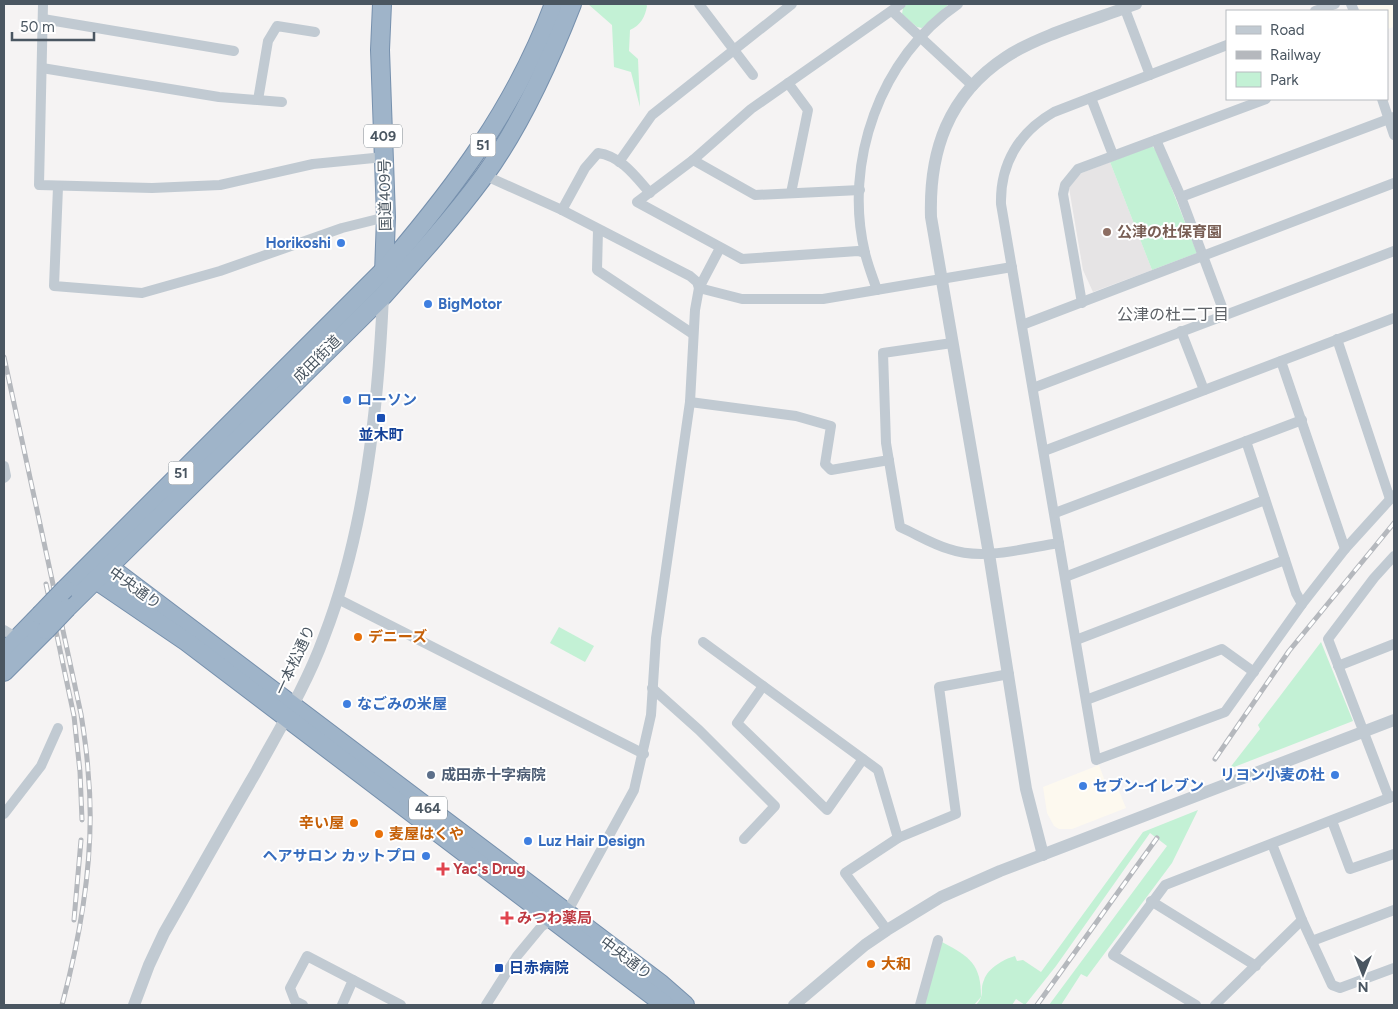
<svg xmlns="http://www.w3.org/2000/svg" width="1398" height="1009" font-family="Figtree,'Noto Sans JP',sans-serif">
<rect width="100%" height="100%" fill="#f5f3f3"/>
<g fill="#fdf9ef">
<polygon points="1357,4 1394,4 1394,27 1387,29 1387,11 1360,11"/>
<polygon points="1099,765 1106,784 1115,781 1126,808 1072,829 1059,829 1054,826 1047,813 1043,787"/>
</g>
<polygon fill="#e6e4e5" points="1110,162 1152,270 1093,292 1083,270 1069,188 1079,174"/>
<g fill="#c3f1d5">
<path d="M588,4H646L647,6C645,17 641,25 630,30L629,51L638,59L640,107L631,72L614,67L612,25Z"/>
<polygon points="907,4 949,4 922,28 917,27 902,14 903,8"/>
<polygon points="1152,146 1157,151 1197,253 1152,270 1110,162"/>
<polygon points="559,627 594,646 585,662 550,643"/>
<polygon points="1321,642 1353,721 1229,769 1260,729 1258,725"/>
<path d="M1198,810L1172,863L1087,977L1081,974L1061,1005H1049L1167,846L1150,833L1056,966L1025,1005L1016,999L1012,1005H976C986,994 979,991 984,980C988,968 1004,959 1015,956L1017,961L1023,960L1041,972L1143,832Z"/>
<path d="M942,942C970,957 981,964 981,997L974,1005H922Z"/>
</g>
<g fill="none" stroke-linecap="round" stroke-linejoin="round">
<g stroke="#7690ad" stroke-width="20">
<g id="trunk">
<polyline points="382,4 380,50 386,217 384,273"/>
<polyline points="98,565 108,566 661,984 685,1005"/>
<polyline points="92,569 96,580 187,642 665,1005"/>
<path d="M65,589L385,269C456,186 515,108 554,4"/>
<path d="M67,608L383,296C418,257 453,218 484,176C521,125 549,63 572,4"/>
<polyline points="4,652 40,615"/>
<polyline points="4,672 46,630"/>
</g>
</g>
<g stroke="#c1cad2" stroke-width="10">
<polyline points="43,4 39,185 152,188 220,185 313,164 384,157"/>
<polyline points="699,4 753,75"/>
<polyline points="1123,4 1150,75"/>
<polyline points="1351,4 1354,11"/>
<polyline points="892,11 973,86"/>
<polyline points="1315,11 1335,4"/>
<polyline points="43,19 234,51"/>
<path d="M1227,45L1054,112C1019,132 1000,164 1001,204L1096,760L1225,712L1302,604L1345,549L1394,495"/>
<polyline points="42,68 219,97 282,102"/>
<polyline points="788,83 808,110 791,193"/>
<polyline points="1091,98 1113,155"/>
<polyline points="1382,99 1394,135"/>
<polyline points="258,100 268,41 277,26 315,32"/>
<polyline points="1156,140 1181,197 1225,315"/>
<polyline points="693,160 755,195 860,190"/>
<polyline points="619,162 652,115 792,4"/>
<polyline points="484,175 562,210 690,276 697,282 699,288 742,299 823,299 1012,267"/>
<polyline points="58,187 54,286 142,293 220,271 342,228 386,217"/>
<polyline points="1181,197 1394,117"/>
<path d="M562,210L585,168L598,153C621,156 636,177 650,193"/>
<polyline points="598,230 597,270 693,334"/>
<polyline points="865,253 858,251 742,259 637,202 693,160 751,109 901,4"/>
<path d="M877,290C873,278 868,266 865,253C843,163 880,57 958,4"/>
<polyline points="1082,303 1063,194 1065,185 1078,169 1266,99"/>
<polyline points="1022,325 1394,183"/>
<polyline points="1181,331 1204,390"/>
<polyline points="1337,339 1390,499"/>
<path d="M952,343L883,353L886,443L900,527C916,534 932,544 949,549C983,561 1025,548 1059,543"/>
<polyline points="1281,361 1345,549"/>
<polyline points="1033,388 1394,251"/>
<polyline points="690,402 796,416 831,426 825,464 831,470 889,460"/>
<polyline points="1246,441 1296,593 1302,604"/>
<polyline points="1044,451 1394,318"/>
<polyline points="4,466 6,476 4,478"/>
<polyline points="1055,513 1302,420"/>
<polyline points="1065,577 1265,500"/>
<polyline points="338,599 644,754"/>
<polyline points="4,630 17,638"/>
<polyline points="1076,640 1285,560"/>
<polyline points="703,642 878,770 898,838"/>
<polyline points="1338,666 1394,644"/>
<polyline points="763,686 737,723 827,810 863,759"/>
<polyline points="652,688 699,730 775,806 744,839"/>
<polyline points="1086,700 1222,649 1254,672"/>
<polyline points="1389,798 1328,639 1374,578 1394,556"/>
<polyline points="4,814 41,766 58,728"/>
<polyline points="1332,821 1350,869 1394,854"/>
<polyline points="1272,844 1302,920 1332,985 1340,988 1394,968"/>
<polyline points="1151,901 1256,966"/>
<polyline points="887,930 845,873 898,838 956,814 939,687 1009,674"/>
<polyline points="1312,941 1394,910"/>
<polyline points="303,1005 295,1001 290,988 307,956 401,1005"/>
<polyline points="342,1005 353,980"/>
<polyline points="486,1005 517,956 541,927 571,905 634,790 651,715 656,638 690,402 695,310 699,288 720,248"/>
<polyline points="920,1005 938,940"/>
<polyline points="1196,1005 1113,955 1165,885 1394,796"/>
<polyline points="1215,1005 1302,920"/>
</g>
<g stroke="#c1cad2" stroke-width="12">
<path d="M1043,855L1026,789L989,554L931,217C929,151 948,95 1006,57C1039,35 1097,19 1136,4"/>
<path d="M134,1005L149,965L164,933C195,879 225,825 256,772C280,728 307,684 324,637C365,531 378,409 383,296"/>
<polyline points="794,1005 865,945 887,930 941,897 1000,871 1394,720"/>
</g>
<use href="#trunk" stroke="#9fb4c9" stroke-width="18"/>
<g stroke="#b5b8bd" stroke-width="5">
<g id="rail">
<path d="M4,357L81,714C84,733 87,752 88,771C96,849 82,930 62,1005"/>
<polyline points="46,584 74,716 80,772 82,820"/>
<polyline points="1215,759 1289,651 1394,523"/>
<polyline points="74,920 81,840"/>
<polyline points="1037,1005 1157,838"/>
</g>
</g>
<use href="#rail" stroke="#fff" stroke-width="3" stroke-dasharray="9" stroke-linecap="butt"/>
<g stroke="#7690ad" stroke-width="20" stroke-linecap="butt">
<g id="trunk-bridge">
<polyline points="40,615 65,589"/>
<polyline points="46,630 67,608"/>
</g>
</g>
<use href="#trunk-bridge" stroke="#9fb4c9" stroke-width="18"/>
</g>
<circle fill="#8d6e63" stroke="#fff" stroke-width="2" cx="1107" cy="232" r="5"/>
<g fill="#3f7fe0" stroke="#fff" stroke-width="2">
<circle cx="341" cy="243" r="5"/>
<circle cx="428" cy="304" r="5"/>
<circle cx="347" cy="400" r="5"/>
<circle cx="347" cy="704" r="5"/>
<circle cx="1335" cy="775" r="5"/>
<circle cx="1083" cy="786" r="5"/>
<circle cx="528" cy="841" r="5"/>
<circle cx="426" cy="856" r="5"/>
</g>
<g fill="#1a4fb4" stroke="#fff" stroke-width="2">
<rect x="376" y="413" width="10" height="10" rx="2.5"/>
<rect x="494" y="963" width="10" height="10" rx="2.5"/>
</g>
<g fill="#e8710a" stroke="#fff" stroke-width="2">
<circle cx="358" cy="637" r="5"/>
<circle cx="354" cy="823" r="5"/>
<circle cx="379" cy="834" r="5"/>
<circle cx="871" cy="964" r="5"/>
</g>
<circle fill="#5c6f8a" stroke="#fff" stroke-width="2" cx="431" cy="775" r="5"/>
<g fill="#e0444e" stroke="#fff" stroke-width="2">
<path d="M440.5 861.5h5v5h5v5h-5v5h-5v-5h-5v-5h5z"/>
<path d="M504.5 910.5h5v5h5v5h-5v5h-5v-5h-5v-5h5z"/>
</g>
<g text-anchor="middle" stroke-width="4" stroke-linejoin="round" paint-order="stroke">
<g fill="#fff" stroke="#808990" stroke-width="1">
<rect x="364" y="124.5" width="38" height="23" rx="4"/>
<rect x="470.5" y="133.5" width="25" height="23" rx="4"/>
<rect x="168.5" y="461.5" width="25" height="23" rx="4"/>
<rect x="409" y="796.5" width="38" height="23" rx="4"/>
</g>
<g font-size="14" font-weight="bold" fill="#4a5661">
<text x="383" y="141">409</text>
<text x="483" y="150">51</text>
<text x="181" y="478">51</text>
<text x="428" y="813">464</text>
</g>
<g font-size="15" fill="#4a5661" stroke="#fff">
<text transform="translate(385 195) rotate(-91)" y="5">国道409号</text>
<text transform="translate(317 359) rotate(-45)" y="5">成田街道</text>
<text transform="translate(135 588) rotate(36)" y="5">中央通り</text>
<text transform="translate(295 660) rotate(-65)" y="5">一本松通り</text>
<text transform="translate(626 958) rotate(37)" y="5">中央通り</text>
</g>
<g font-size="15" font-weight="bold" fill="#785e54" stroke="#fff" text-anchor="start">
<text x="1117" y="237">公津の杜保育園</text>
</g>
<g font-size="15" font-weight="bold" fill="#366cbe" stroke="#fff" text-anchor="start">
<text x="331" y="248" text-anchor="end">Horikoshi</text>
<text x="438" y="309">BigMotor</text>
<text x="357" y="405">ローソン</text>
<text x="357" y="709">なごみの米屋</text>
<text x="1325" y="780" text-anchor="end">リヨン小麦の杜</text>
<text x="1093" y="791">セブン-イレブン</text>
<text x="538" y="846">Luz Hair Design</text>
<text x="416" y="861" text-anchor="end">ヘアサロン カットプロ</text>
</g>
<g font-size="15" font-weight="bold" fill="#164399" stroke="#fff">
<text x="381" y="440">並木町</text>
<text x="509" y="973" text-anchor="start">日赤病院</text>
</g>
<g font-size="15" font-weight="bold" fill="#c56008" stroke="#fff" text-anchor="start">
<text x="368" y="642">デニーズ</text>
<text x="344" y="828" text-anchor="end">辛い屋</text>
<text x="389" y="839">麦屋はくや</text>
<text x="881" y="969">大和</text>
</g>
<g font-size="15" font-weight="bold" fill="#4e5e75" stroke="#fff" text-anchor="start">
<text x="441" y="780">成田赤十字病院</text>
</g>
<g font-size="15" font-weight="bold" fill="#be3a42" stroke="#fff" text-anchor="start">
<text x="453" y="874">Yac's Drug</text>
<text x="517" y="923">みつわ薬局</text>
</g>
<g font-size="16" fill="#5f6368" stroke="#fff">
<text x="1173" y="320">公津の杜二丁目</text>
</g>
</g>
<rect width="1398" height="1009" fill="none" stroke="#4a5661" stroke-width="10"/>
<rect x="1226" y="10" width="162" height="90" fill="#ffffff" stroke="#b7bbc0"/>
<rect x="1236" y="26" width="25" height="8" fill="#c1cad2" stroke="#b7bbc0"/>
<text x="1270" y="35" font-size="15" fill="#4a5661">Road</text>
<rect x="1236" y="51" width="25" height="8" fill="#b5b8bd" stroke="#b7bbc0"/>
<text x="1270" y="60" font-size="15" fill="#4a5661">Railway</text>
<rect x="1236" y="72" width="25" height="15" fill="#c3f1d5" stroke="#b7bbc0"/>
<text x="1270" y="85" font-size="15" fill="#4a5661">Park</text>
<g transform="translate(1363 974) rotate(180)" stroke="#ffffff" stroke-width="4" paint-order="stroke">
<path d="M0-4L9 19L0 12L-9 19Z" fill="#4a5661"/>
<text y="-8" font-size="14" font-weight="bold" text-anchor="middle" fill="#4a5661">N</text>
</g>
<path d="M12 32v8h82v-8" fill="none" stroke="#4a5661" stroke-width="2.5"/>
<text x="20" y="32" font-size="15" fill="#4a5661" stroke="#ffffff" stroke-width="4" paint-order="stroke">50 m</text>
</svg>
